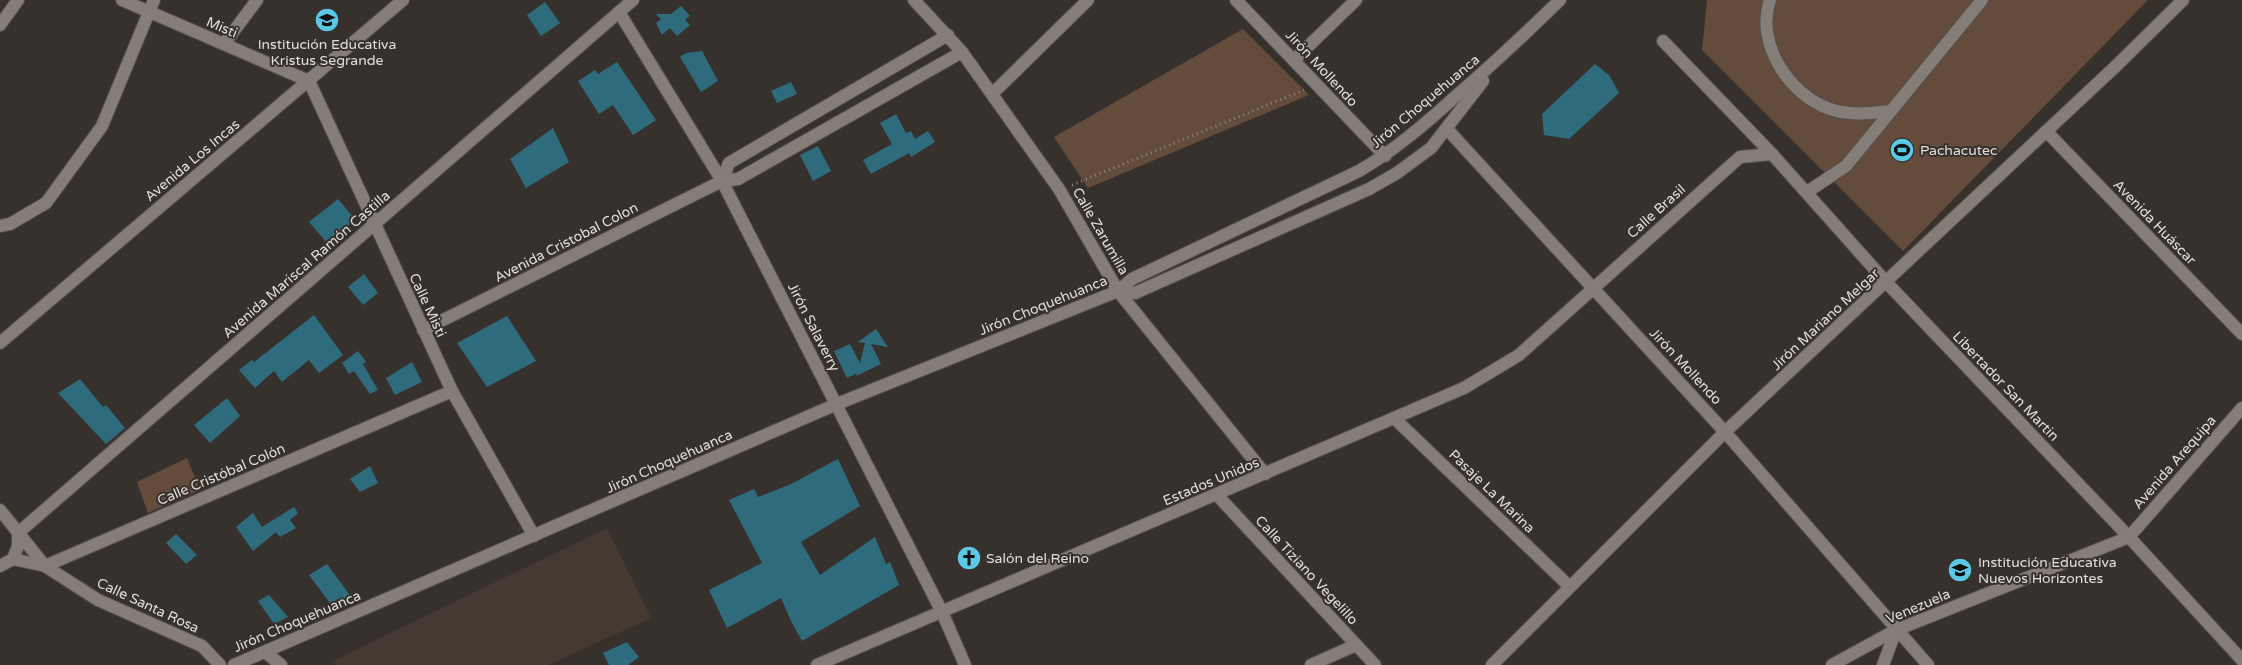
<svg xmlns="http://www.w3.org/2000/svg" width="2242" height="665" font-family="'Varela Round',sans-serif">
<rect width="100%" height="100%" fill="#37312d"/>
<polygon fill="#453931" points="607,528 651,618 548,665 337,665 331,662"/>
<g fill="#644c3c">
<polygon points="1707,0 2148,0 1903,251 1702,50"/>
<polygon points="1243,29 1309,95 1088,188 1054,137"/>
<polygon points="187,458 200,490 148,513 137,482"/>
</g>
<g fill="#2e6b7d">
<polygon points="545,2 560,23 541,36 527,15"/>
<polygon points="681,6 690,16 685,20 690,25 677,36 670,28 662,35 656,23 661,19 656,14 671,14"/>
<polygon points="702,51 718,81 701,92 680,57 686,53"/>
<polygon points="617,62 656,120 633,135 613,105 599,114 578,81 595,70 598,74"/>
<polygon points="1595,64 1609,75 1619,93 1569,139 1544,135 1542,114"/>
<polygon points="791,82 797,94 777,103 771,91"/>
<polygon points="896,114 906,133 911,131 915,139 928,131 935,142 911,157 909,153 871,174 863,160 892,144 880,123"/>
<polygon points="553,128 569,162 526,188 510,159"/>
<polygon points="818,146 831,171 813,181 800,155"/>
<polygon points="338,199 355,219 328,244 309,222"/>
<polygon points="364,274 378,293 363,305 348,287"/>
<polygon points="314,315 343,355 319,373 309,360 282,382 274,371 255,388 239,370 252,360 254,362"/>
<polygon points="507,316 536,361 487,387 457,343"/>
<polygon points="876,329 888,347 871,344 881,364 856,376 857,373 847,378 834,351 850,344 860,363 865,343 858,342"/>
<polygon points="358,351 366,362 363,364 378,390 370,394 354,371 349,374 342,363"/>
<polygon points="412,362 422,382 395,395 386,378"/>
<polygon points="80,379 103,407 106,405 125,428 106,444 58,393"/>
<polygon points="227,398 240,416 210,443 194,425"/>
<polygon points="838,459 860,506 801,542 820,575 875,537 886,564 890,562 899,585 802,641 791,621 781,598 727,628 709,590 762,563 729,500 754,489 758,497 791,484"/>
<polygon points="370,466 378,483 360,492 350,479"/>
<polygon points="294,507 298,513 290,520 296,528 280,537 276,532 253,551 236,527 253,513 262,527"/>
<polygon points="176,534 197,555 186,564 166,543"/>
<polygon points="327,564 352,598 333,607 309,575"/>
<polygon points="269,595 288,617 274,624 258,601"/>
<polygon points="627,642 639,657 628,665 609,665 603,653"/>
</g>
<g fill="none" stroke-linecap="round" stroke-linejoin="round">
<g stroke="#55504c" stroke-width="14">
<g id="minor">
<polyline points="122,0 309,81 452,391 534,536"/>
<polyline points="914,0 962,52 1059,189 1118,291 1265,474"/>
<polyline points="1236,0 1385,156"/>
<path d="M1770,0C1755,43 1789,95 1830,109C1850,116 1871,113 1891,111"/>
<polyline points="619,12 722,181 942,612 965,665"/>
<polyline points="0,25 18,0"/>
<polyline points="1663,41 1772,154"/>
<polyline points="224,44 257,0"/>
<polyline points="1294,60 1356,0"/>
<polyline points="992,94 1088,0"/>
<polyline points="1447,129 1725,432 1928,665"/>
<polyline points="2046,131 2242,334"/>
<polyline points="722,181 729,163 948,35"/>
<polyline points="1807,192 1846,166 1982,0"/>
<polyline points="0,226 10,224 46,203 102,126 154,0"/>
<polyline points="1118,291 1135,293 1369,189 1397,173 1431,148 1483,81"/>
<polyline points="423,330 722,181 738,179 962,52"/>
<polyline points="0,343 403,0"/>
<polyline points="1394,418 1569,586"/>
<polyline points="1217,495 1375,665"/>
<polyline points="0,510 45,566 98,600 202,646 220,665"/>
<polyline points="13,559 18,546 18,533 633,0"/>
<polyline points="0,566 13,559 45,566 452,391"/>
<polyline points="265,652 281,665"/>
<path d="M234,665L837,404L1118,291L1132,279L1359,171C1395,150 1425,124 1456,96C1492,65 1526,33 1560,0"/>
<polyline points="817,665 1464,388 1519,355 1740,157 1772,154 1886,282 2129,537 2242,660"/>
<polyline points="1311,665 1356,645"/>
<polyline points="1492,665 1725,432 2116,66 2183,0"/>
<polyline points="1832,665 1896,630 2129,537 2242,408"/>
<polyline points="1883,665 1896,630"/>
</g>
</g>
<polyline stroke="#8d8884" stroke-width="3" stroke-dasharray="1 4" stroke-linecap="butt" points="1072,185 1304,90"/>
<use href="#minor" stroke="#857d78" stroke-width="12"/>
</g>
<defs>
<g id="school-disc" transform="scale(1.25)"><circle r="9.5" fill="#5bc8e6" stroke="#37312d"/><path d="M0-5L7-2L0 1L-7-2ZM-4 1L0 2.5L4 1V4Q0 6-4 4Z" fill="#111"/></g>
<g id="stadium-disc" transform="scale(1.25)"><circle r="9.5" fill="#5bc8e6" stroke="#37312d"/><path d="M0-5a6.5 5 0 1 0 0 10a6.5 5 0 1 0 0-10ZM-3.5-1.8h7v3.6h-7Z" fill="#111"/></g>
<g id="church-disc" transform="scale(1.25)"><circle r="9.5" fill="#5bc8e6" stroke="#37312d"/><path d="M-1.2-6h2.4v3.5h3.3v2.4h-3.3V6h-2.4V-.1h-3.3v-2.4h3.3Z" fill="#111"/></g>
</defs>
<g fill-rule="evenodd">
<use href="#school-disc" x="327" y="20"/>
<use href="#stadium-disc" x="1902" y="150"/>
<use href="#church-disc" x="969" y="558"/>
<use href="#school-disc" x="1960" y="570"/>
</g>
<g text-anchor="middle" stroke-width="4" stroke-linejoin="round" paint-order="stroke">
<g font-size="14" fill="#e0dcd9" stroke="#37312d">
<text transform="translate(222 27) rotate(23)" y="5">Misti</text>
<text transform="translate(1322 68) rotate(47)" y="5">Jirón Mollendo</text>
<text transform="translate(1425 101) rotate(-40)" y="5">Jirón Choquehuanca</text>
<text transform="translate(192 160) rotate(-40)" y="5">Avenida Los Incas</text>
<text transform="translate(1656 211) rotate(-42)" y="5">Calle Brasil</text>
<text transform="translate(2155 222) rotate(46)" y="5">Avenida Huáscar</text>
<text transform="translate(1101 231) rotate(60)" y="5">Calle Zarumilla</text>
<text transform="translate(566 242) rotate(-27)" y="5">Avenida Cristobal Colon</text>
<text transform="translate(306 264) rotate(-41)" y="5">Avenida Mariscal Ramón Castilla</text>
<text transform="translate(428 305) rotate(65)" y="5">Calle Misti</text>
<text transform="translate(1043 305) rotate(-22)" y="5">Jirón Choquehuanca</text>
<text transform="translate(1825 319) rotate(-43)" y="5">Jirón Mariano Melgar</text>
<text transform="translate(814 327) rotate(63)" y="5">Jirón Salaverry</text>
<text transform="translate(1686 366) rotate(47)" y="5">Jirón Mollendo</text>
<text transform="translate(2006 386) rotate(46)" y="5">Libertador San Martin</text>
<text transform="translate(669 461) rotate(-24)" y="5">Jirón Choquehuanca</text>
<text transform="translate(2174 462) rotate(-49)" y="5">Avenida Arequipa</text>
<text transform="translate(221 474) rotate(-23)" y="5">Calle Cristóbal Colón</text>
<text transform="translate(1211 481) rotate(-23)" y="5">Estados Unidos</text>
<text transform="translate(1492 491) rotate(44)" y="5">Pasaje La Marina</text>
<text transform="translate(1307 570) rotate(47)" y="5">Calle Tiziano Vegelillo</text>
<text transform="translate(148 605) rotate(25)" y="5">Calle Santa Rosa</text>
<text transform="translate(1918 606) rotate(-23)" y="5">Venezuela</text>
<text transform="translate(297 621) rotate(-23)" y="5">Jirón Choquehuanca</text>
</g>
<g font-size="14" fill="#e0dcd9" stroke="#37312d" text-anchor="start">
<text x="327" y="49" text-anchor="middle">Institución Educativa<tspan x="327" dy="16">Kristus Segrande</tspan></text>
<text x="1920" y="155">Pachacutec</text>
<text x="986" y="563">Salón del Reino</text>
<text x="1978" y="567">Institución Educativa<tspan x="1978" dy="16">Nuevos Horizontes</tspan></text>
</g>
</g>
</svg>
